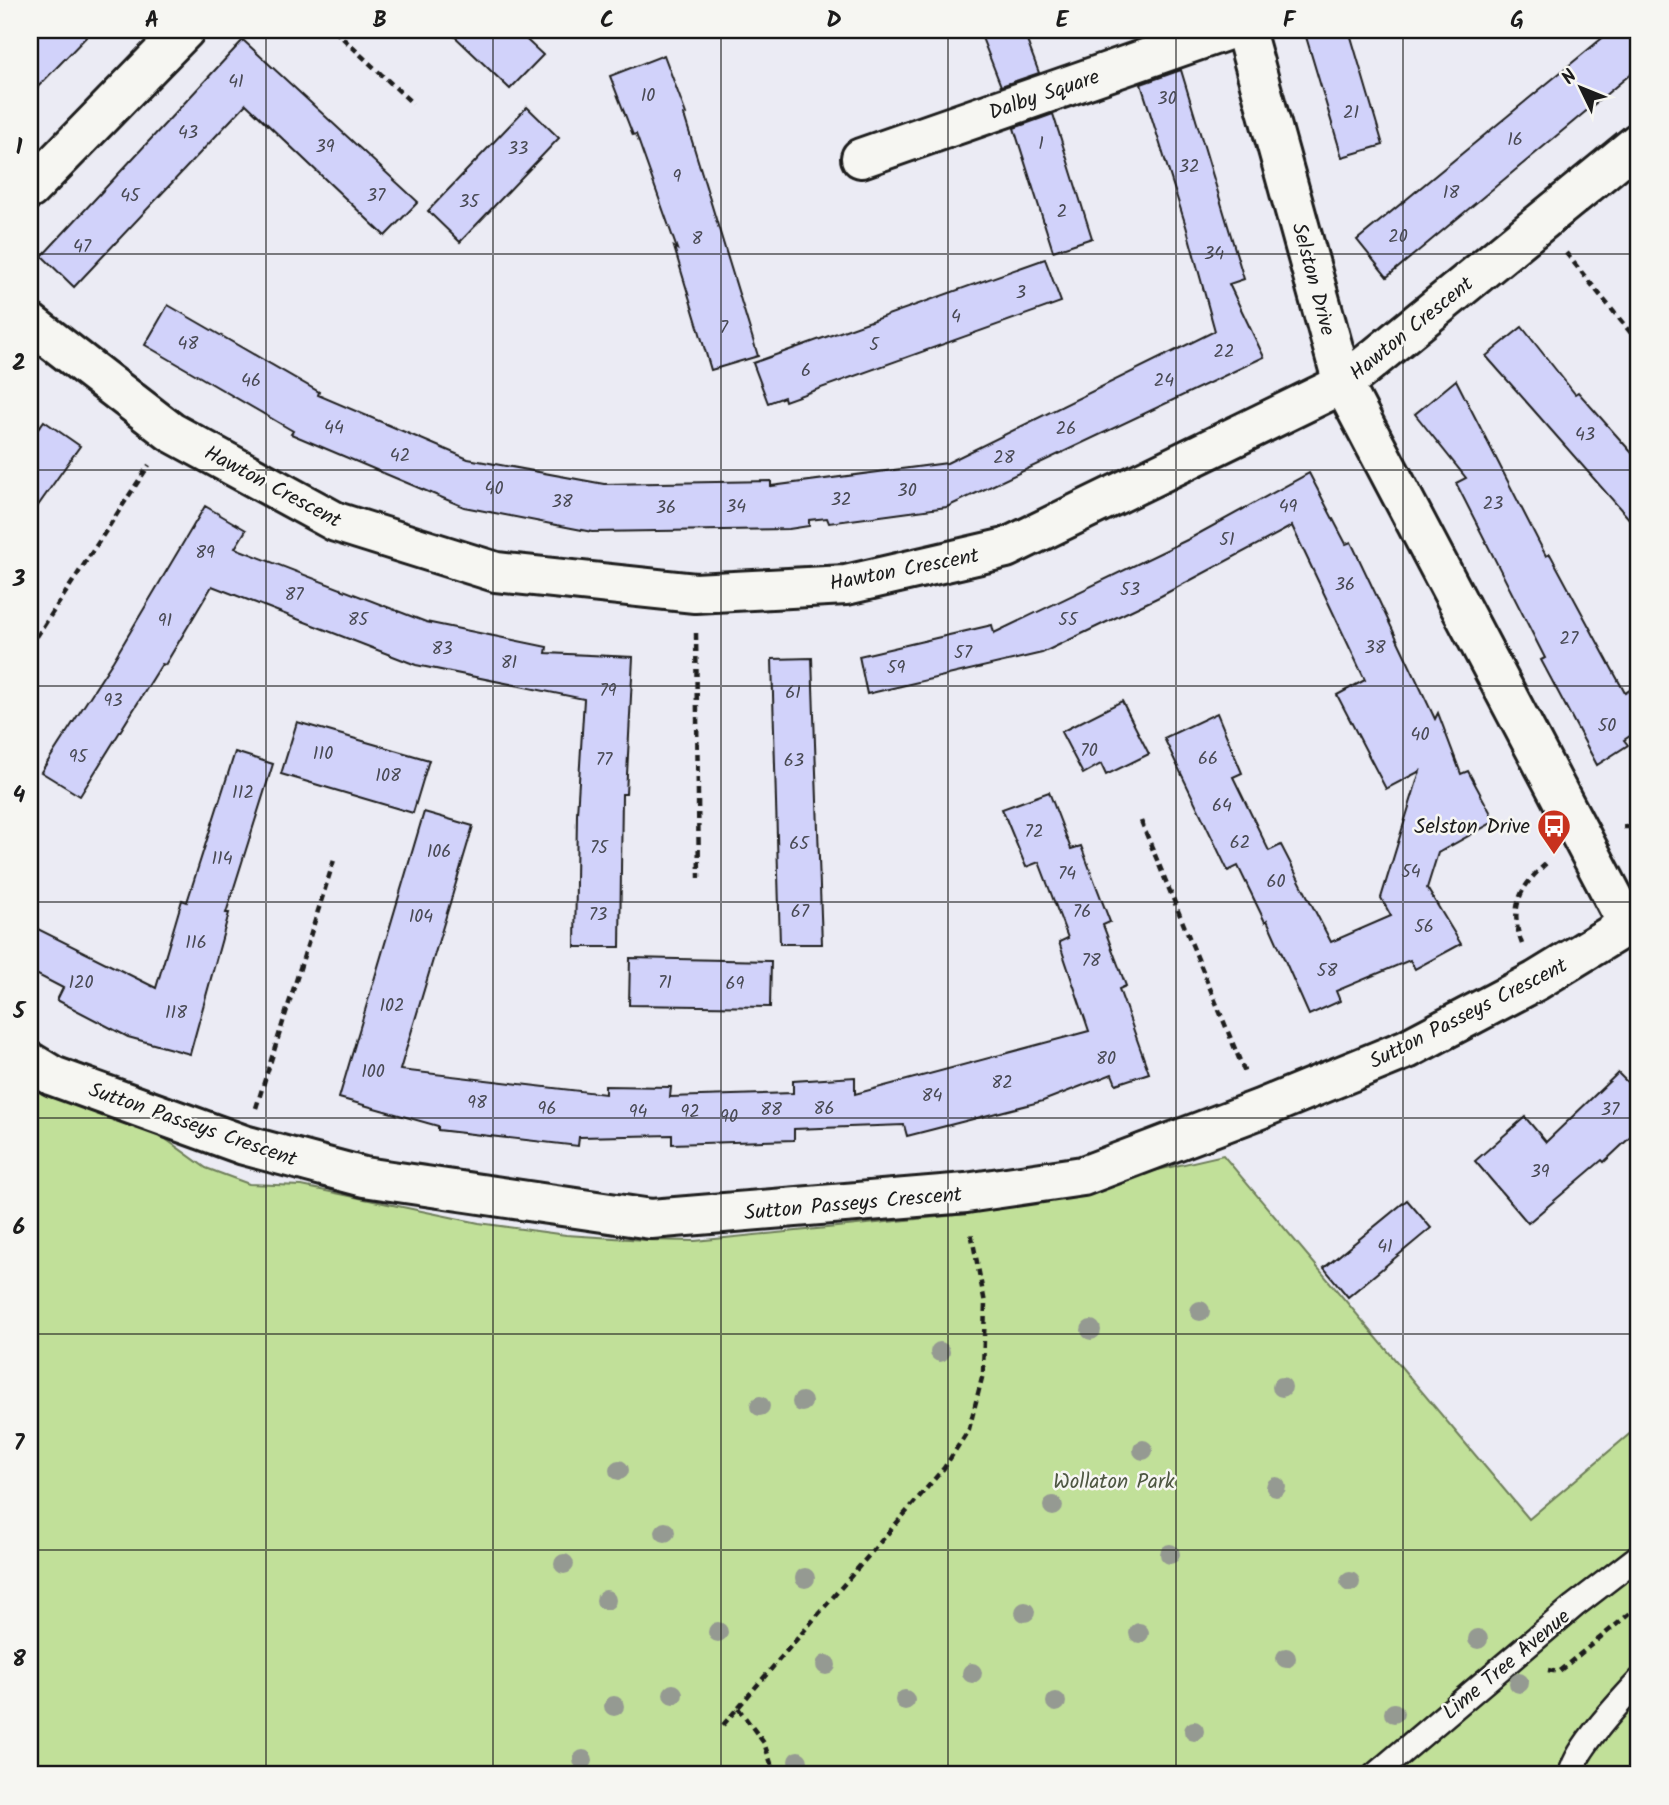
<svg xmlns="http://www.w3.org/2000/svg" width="1669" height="1805" font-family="Kalam,sans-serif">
<rect width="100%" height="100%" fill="#ebebf4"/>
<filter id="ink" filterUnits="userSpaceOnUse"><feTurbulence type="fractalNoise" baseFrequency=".0143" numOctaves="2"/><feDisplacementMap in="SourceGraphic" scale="14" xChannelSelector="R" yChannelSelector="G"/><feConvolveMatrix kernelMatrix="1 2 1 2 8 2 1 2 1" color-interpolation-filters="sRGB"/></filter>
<g filter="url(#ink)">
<polygon fill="#c1e099" stroke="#6e7e5a" stroke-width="2" points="30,1081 164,1138 206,1168 249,1184 302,1186 479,1223 566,1235 645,1240 695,1241 967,1214 1223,1155 1529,1519 1639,1426 1639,1775 30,1775"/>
<g fill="#d1d2fa" stroke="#1c1c1c" stroke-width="2">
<polygon points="30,30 93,30 30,95"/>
<polygon points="448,30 516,30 543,55 510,89"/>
<polygon points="979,30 1023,30 1039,73 1001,86"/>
<polygon points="1304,30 1349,30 1383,145 1342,157"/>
<polygon points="1612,30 1639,30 1639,67 1387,277 1357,240"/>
<polygon points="243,40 418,202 385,236 246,104 74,287 42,256"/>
<polygon points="664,55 686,114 684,115 758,356 711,370 674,247 677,249 636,134 633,135 610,76"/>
<polygon points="1181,70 1244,279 1229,284 1264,357 947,507 829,523 827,518 809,520 809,526 789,529 592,532 464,507 291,434 293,431 145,345 168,305 319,392 318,395 468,459 604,484 771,481 771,486 947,463 1215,331 1186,226 1141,84"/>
<polygon points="527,107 559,138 460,242 428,211"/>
<polygon points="1053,114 1092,238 1053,251 1014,128"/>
<polygon points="1045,259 1061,302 785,401 784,397 768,403 753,363"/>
<polygon points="1522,327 1575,394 1578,392 1639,461 1639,530 1486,356"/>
<polygon points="1456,380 1546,556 1550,554 1625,693 1639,684 1639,730 1624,740 1628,745 1597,765 1541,660 1545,658 1456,483 1466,478 1415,414"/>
<polygon points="44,421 80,446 30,517 30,440"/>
<polygon points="1309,473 1346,544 1351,542 1435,719 1438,713 1461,774 1468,771 1495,821 1438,853 1427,888 1461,944 1415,969 1410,960 1336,991 1340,1001 1309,1015 1267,920 1265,922 1238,866 1228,871 1164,738 1217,713 1242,773 1233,777 1269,851 1281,845 1331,942 1391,916 1381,898 1420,771 1386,789 1337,695 1365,680 1292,526 1161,596 1042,653 867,694 859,656 992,625 994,633 1189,539"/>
<polygon points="205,506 246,530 235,548 426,622 547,647 546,653 633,657 626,794 622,794 620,947 575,947 577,814 584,699 416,665 212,586 165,665 162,664 80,796 41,772 113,661"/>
<polygon points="812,658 822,944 780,944 772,659"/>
<polygon points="1122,701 1149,754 1106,775 1101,764 1083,774 1061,732"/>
<polygon points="297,722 429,760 413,813 281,774"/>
<polygon points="235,752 273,764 226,913 229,913 190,1054 128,1037 57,1000 63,988 30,971 30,925 156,988 182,900 187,902"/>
<polygon points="1049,792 1071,849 1081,846 1110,922 1103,925 1126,986 1119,989 1149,1073 1116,1084 1112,1074 1043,1101 907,1136 904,1125 794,1129 794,1140 672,1144 672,1135 579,1137 578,1146 438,1130 438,1126 339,1098 424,812 473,826 400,1070 605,1094 605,1086 671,1087 670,1097 793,1093 793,1081 855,1077 855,1094 1089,1031 1059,942 1068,938 1039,862 1026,867 1002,809"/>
<polygon points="630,958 771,961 770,1007 629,1005"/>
<polygon points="1618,1073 1639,1094 1639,1129 1604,1162 1602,1160 1528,1223 1475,1161 1525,1117 1546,1142"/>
<polygon points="1407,1200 1431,1228 1348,1297 1324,1268"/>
</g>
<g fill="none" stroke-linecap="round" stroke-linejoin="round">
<g stroke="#1c1c1c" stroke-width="28">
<g id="service">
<polyline points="1375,1775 1574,1606 1639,1556"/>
<path d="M1571,1775C1573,1751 1622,1700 1639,1681"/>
</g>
</g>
<g stroke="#1c1c1c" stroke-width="44">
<g id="minor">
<polyline points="1245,30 1343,384 1628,925"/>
<polyline points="861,158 1228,30"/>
<polyline points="30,189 185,30"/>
<polyline points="30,323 171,432 336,522 496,572 695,593 846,585 1006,548 1343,384 1639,142"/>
<polyline points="30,1062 53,1076 244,1145 364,1177 651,1219 966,1193 1083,1176 1260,1109 1407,1049 1536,981 1639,918"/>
</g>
</g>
<g stroke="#1c1c1c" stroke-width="4.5" stroke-dasharray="7 5" stroke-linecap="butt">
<polyline points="334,30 413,104"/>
<polyline points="1566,253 1639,343"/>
<polyline points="696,633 699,878"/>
<polyline points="30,647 149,465"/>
<polyline points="1141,821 1245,1073"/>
<polyline points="1623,827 1639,827"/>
<path d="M1522,944C1508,906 1521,885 1549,861"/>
<polyline points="256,1108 335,857"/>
<polyline points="1548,1670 1558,1672 1639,1606"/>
<polyline points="738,1708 764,1743 775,1775"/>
<polyline points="723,1725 944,1468 969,1429 983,1374 985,1303 971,1232"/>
</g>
<use href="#service" stroke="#f6f6f2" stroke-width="23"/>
<use href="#minor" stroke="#f6f6f2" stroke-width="38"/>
</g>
<g fill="#959a92">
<circle cx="1200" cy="1311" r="10"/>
<circle cx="1091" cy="1330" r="10"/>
<circle cx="940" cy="1352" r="10"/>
<circle cx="1282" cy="1387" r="10"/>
<circle cx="802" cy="1402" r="10"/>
<circle cx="760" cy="1406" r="10"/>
<circle cx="1143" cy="1450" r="10"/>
<circle cx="619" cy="1470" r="10"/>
<circle cx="1276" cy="1487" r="10"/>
<circle cx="1053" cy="1506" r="10"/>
<circle cx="665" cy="1532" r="10"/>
<circle cx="1170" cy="1554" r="10"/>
<circle cx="564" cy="1564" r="10"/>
<circle cx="805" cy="1578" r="10"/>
<circle cx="1350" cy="1582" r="10"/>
<circle cx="606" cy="1600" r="10"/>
<circle cx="1025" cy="1612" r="10"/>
<circle cx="718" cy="1632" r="10"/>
<circle cx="1139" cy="1633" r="10"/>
<circle cx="1478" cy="1639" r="10"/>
<circle cx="1286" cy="1658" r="10"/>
<circle cx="826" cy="1665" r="10"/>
<circle cx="972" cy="1673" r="10"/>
<circle cx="1519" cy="1683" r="10"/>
<circle cx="673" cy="1694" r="10"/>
<circle cx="905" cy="1700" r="10"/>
<circle cx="1056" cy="1702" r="10"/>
<circle cx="614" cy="1706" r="10"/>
<circle cx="1394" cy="1713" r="10"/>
<circle cx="1194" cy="1731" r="10"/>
<circle cx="583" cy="1760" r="10"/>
<circle cx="798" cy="1761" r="10"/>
</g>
</g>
<path fill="none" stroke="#1c1c1c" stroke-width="2" stroke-opacity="0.55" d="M266,30V1775M493,30V1775M721,30V1775M948,30V1775M1176,30V1775M1403,30V1775M30,254H1639M30,470H1639M30,686H1639M30,902H1639M30,1118H1639M30,1334H1639M30,1550H1639"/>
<defs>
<g id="bus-pin" transform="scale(1.75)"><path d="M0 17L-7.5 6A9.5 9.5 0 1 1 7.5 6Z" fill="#c8321e" stroke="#f6f6f2"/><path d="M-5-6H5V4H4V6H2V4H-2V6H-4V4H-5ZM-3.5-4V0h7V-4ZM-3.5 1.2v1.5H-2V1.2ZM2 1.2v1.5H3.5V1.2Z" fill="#fff"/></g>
</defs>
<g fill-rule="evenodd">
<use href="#bus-pin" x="1554" y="826"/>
</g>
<g text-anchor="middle" stroke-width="5" stroke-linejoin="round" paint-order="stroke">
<g font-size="18" fill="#494a54">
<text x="236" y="87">41</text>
<text x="648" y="101">10</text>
<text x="1167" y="104">30</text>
<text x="1351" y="118">21</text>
<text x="188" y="138">43</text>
<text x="1515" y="145">16</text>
<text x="1041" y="149">1</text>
<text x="325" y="152">39</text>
<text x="518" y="154">33</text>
<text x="1189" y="172">32</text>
<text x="677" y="182">9</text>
<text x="1451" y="198">18</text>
<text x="130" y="201">45</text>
<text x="376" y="201">37</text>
<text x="469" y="207">35</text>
<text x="1062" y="217">2</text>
<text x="1398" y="242">20</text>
<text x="697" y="244">8</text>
<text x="82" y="252">47</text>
<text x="1214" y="259">34</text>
<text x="1021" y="298">3</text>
<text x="956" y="322">4</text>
<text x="724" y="333">7</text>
<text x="188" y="349">48</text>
<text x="874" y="350">5</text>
<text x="1224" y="357">22</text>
<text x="806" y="376">6</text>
<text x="251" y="386">46</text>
<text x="1164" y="386">24</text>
<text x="334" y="433">44</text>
<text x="1066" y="434">26</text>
<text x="1585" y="440">43</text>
<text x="400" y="461">42</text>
<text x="1004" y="463">28</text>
<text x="494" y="494">40</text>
<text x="907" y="496">30</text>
<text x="841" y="505">32</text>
<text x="562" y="507">38</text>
<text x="1493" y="509">23</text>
<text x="736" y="512">34</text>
<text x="1288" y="512">49</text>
<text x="666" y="513">36</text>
<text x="1227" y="545">51</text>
<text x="205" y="558">89</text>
<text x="1345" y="590">36</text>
<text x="1130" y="595">53</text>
<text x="294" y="600">87</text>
<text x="358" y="625">85</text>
<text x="1068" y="625">55</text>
<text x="165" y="626">91</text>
<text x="1569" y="644">27</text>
<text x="1375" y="653">38</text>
<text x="442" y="654">83</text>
<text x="963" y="658">57</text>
<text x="509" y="668">81</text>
<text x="896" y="673">59</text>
<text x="608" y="696">79</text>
<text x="793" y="698">61</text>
<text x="113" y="706">93</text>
<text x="1607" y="731">50</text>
<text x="1420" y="740">40</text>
<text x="1089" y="756">70</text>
<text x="323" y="759">110</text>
<text x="78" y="762">95</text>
<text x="1208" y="764">66</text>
<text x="604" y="765">77</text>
<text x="794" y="766">63</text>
<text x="388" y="781">108</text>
<text x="243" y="798">112</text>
<text x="1222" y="811">64</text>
<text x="1034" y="837">72</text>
<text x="1240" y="848">62</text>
<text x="799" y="849">65</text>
<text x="599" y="853">75</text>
<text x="439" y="857">106</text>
<text x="222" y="864">114</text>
<text x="1411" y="877">54</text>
<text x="1067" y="879">74</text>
<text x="1276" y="887">60</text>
<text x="800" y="917">67</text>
<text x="1082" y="917">76</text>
<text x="598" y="920">73</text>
<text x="421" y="922">104</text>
<text x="1424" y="932">56</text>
<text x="196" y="948">116</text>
<text x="1091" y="966">78</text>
<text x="1327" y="976">58</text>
<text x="81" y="988">120</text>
<text x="665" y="988">71</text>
<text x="735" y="989">69</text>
<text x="392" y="1011">102</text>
<text x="176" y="1018">118</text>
<text x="1106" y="1064">80</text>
<text x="373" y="1077">100</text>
<text x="1002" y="1088">82</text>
<text x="932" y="1101">84</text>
<text x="477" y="1108">98</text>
<text x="547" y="1114">96</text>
<text x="824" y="1114">86</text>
<text x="771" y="1115">88</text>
<text x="1610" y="1115">37</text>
<text x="638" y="1117">94</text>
<text x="690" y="1117">92</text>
<text x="729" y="1122">90</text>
<text x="1540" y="1177">39</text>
<text x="1385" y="1252">41</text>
</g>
<g font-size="21" fill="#1c1c1c" stroke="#f6f6f2">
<text transform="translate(1044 94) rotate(-19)" y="7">Dalby Square</text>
<text transform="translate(1314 279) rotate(75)" y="7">Selston Drive</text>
<text transform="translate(1411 328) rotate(-39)" y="7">Hawton Crescent</text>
<text transform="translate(273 486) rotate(28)" y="7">Hawton Crescent</text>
<text transform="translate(904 569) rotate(-11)" y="7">Hawton Crescent</text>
<text transform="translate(1468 1013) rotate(-27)" y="7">Sutton Passeys Crescent</text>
<text transform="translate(193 1124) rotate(19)" y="7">Sutton Passeys Crescent</text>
<text transform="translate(853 1203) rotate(-5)" y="7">Sutton Passeys Crescent</text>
<text transform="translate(1506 1664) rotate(-40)" y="7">Lime Tree Avenue</text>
</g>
<g font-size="21" fill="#1c1c1c" stroke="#f6f6f2" text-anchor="end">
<text x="1530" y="833">Selston Drive</text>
</g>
<g font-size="21" fill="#4e5742" stroke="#f6f6f2">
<text x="1114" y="1488">Wollaton Park</text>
</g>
</g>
<rect width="1669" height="1805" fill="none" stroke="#f6f6f2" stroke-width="77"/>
<g transform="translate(1581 88) rotate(313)" stroke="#f6f6f2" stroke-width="5" paint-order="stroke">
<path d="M0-5L12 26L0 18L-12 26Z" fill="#1c1c1c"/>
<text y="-10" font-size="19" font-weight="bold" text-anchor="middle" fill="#1c1c1c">N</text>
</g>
<rect x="38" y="38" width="1592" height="1728" fill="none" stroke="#1c1c1c" stroke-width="2.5"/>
<g font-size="23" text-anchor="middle" font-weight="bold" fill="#1c1c1c">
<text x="152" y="27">A</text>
<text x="380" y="27">B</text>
<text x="607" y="27">C</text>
<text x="834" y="27">D</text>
<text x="1062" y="27">E</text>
<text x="1289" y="27">F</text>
<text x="1517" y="27">G</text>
<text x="19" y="154">1</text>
<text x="19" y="370">2</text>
<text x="19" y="586">3</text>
<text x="19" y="802">4</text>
<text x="19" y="1018">5</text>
<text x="19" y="1234">6</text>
<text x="19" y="1450">7</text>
<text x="19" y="1666">8</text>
</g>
</svg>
